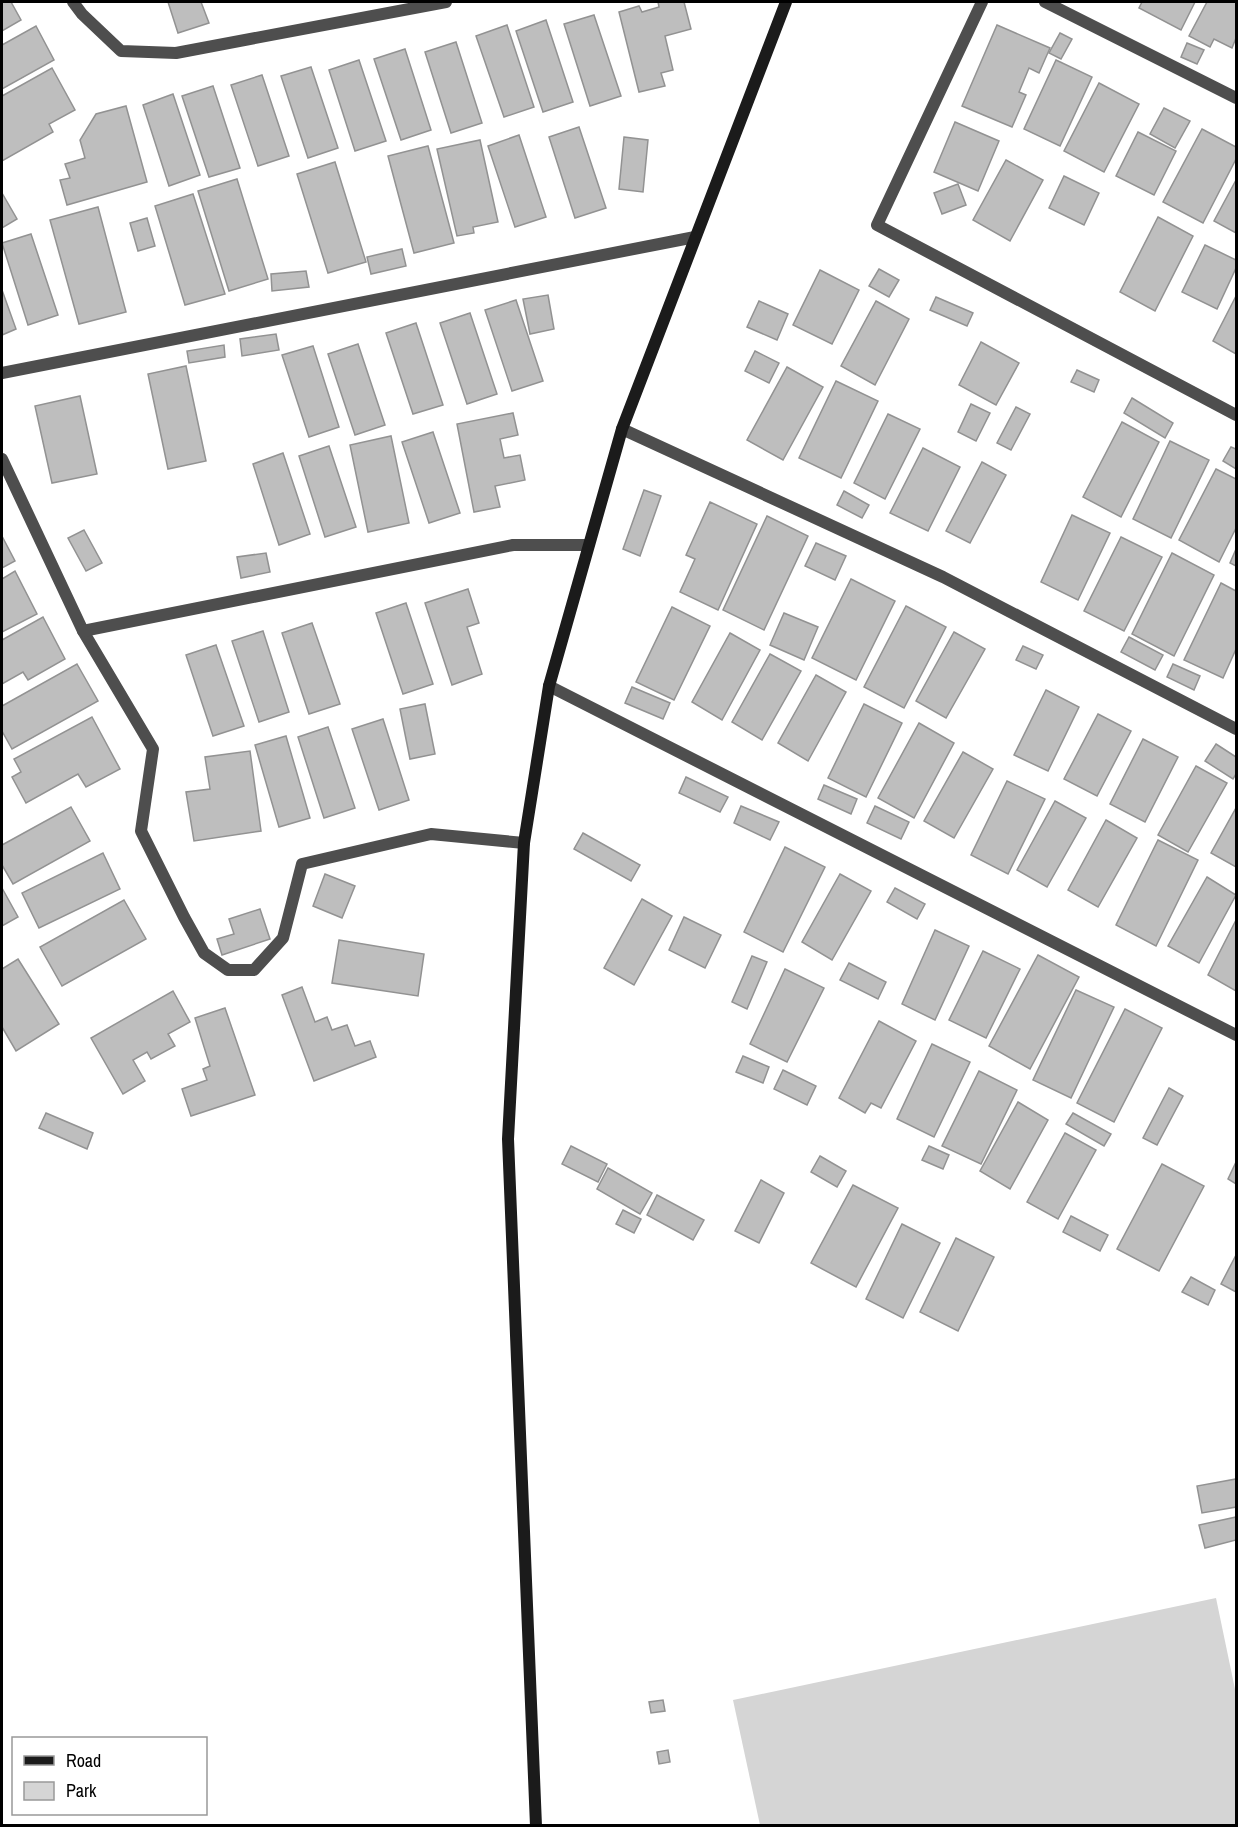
<svg xmlns="http://www.w3.org/2000/svg" width="1238" height="1827" font-family="'Archivo Narrow',sans-serif">
<rect width="100%" height="100%" fill="#fff"/>
<polygon fill="#d5d5d5" points="1216,1598 1236,1694 1236,1825 760,1825 733,1700"/>
<g fill="#bebebe" stroke="#929292" stroke-width="1.5">
<polygon points="2,2 11,2 21,20 2,31"/>
<polygon points="168,2 201,2 209,23 178,33"/>
<polygon points="658,2 684,2 691,29 665,36 673,70 661,73 665,86 639,92 619,12 639,6 642,12 659,7"/>
<polygon points="1142,2 1195,2 1181,30 1139,8"/>
<polygon points="1207,2 1236,2 1236,38 1232,48 1214,39 1210,47 1189,36"/>
<polygon points="594,15 621,96 590,106 564,24"/>
<polygon points="546,20 573,102 543,112 516,31"/>
<polygon points="507,25 534,107 504,117 476,36"/>
<polygon points="997,25 1050,48 1039,73 1029,68 1019,92 1026,95 1012,127 962,106"/>
<polygon points="36,26 54,60 2,89 2,45"/>
<polygon points="1060,33 1072,39 1061,59 1049,53"/>
<polygon points="456,42 482,123 451,133 425,52"/>
<polygon points="1187,43 1204,50 1197,64 1181,57"/>
<polygon points="405,49 431,130 401,140 374,59"/>
<polygon points="359,60 386,141 355,151 329,70"/>
<polygon points="1056,60 1092,77 1060,146 1024,129"/>
<polygon points="311,67 338,148 308,158 281,76"/>
<polygon points="52,68 75,110 49,124 53,132 2,161 2,96"/>
<polygon points="262,75 289,156 258,166 231,85"/>
<polygon points="1099,83 1139,104 1104,172 1064,151"/>
<polygon points="213,86 240,168 209,177 182,96"/>
<polygon points="173,94 200,175 169,186 143,105"/>
<polygon points="126,106 147,182 67,205 60,180 70,178 65,164 85,158 80,140 96,114"/>
<polygon points="1164,108 1190,121 1175,148 1150,134"/>
<polygon points="955,122 999,141 978,191 934,172"/>
<polygon points="579,127 606,208 575,218 549,137"/>
<polygon points="1202,129 1236,147 1236,159 1203,223 1163,202"/>
<polygon points="1138,132 1176,151 1154,195 1116,176"/>
<polygon points="519,135 546,217 515,227 488,146"/>
<polygon points="624,137 648,140 643,192 619,189"/>
<polygon points="480,140 498,222 473,227 474,233 457,236 437,149"/>
<polygon points="428,146 454,243 414,253 388,156"/>
<polygon points="1006,160 1043,180 1010,241 973,220"/>
<polygon points="335,162 366,262 328,273 297,174"/>
<polygon points="1064,176 1099,193 1084,225 1049,208"/>
<polygon points="237,179 268,279 229,291 198,191"/>
<polygon points="1236,180 1236,233 1214,221"/>
<polygon points="958,184 966,205 942,214 934,193"/>
<polygon points="2,193 17,219 2,228"/>
<polygon points="193,194 225,294 185,305 155,206"/>
<polygon points="98,207 126,312 79,324 50,220"/>
<polygon points="1158,217 1193,236 1155,311 1120,292"/>
<polygon points="147,218 155,246 138,251 130,223"/>
<polygon points="31,234 58,315 28,325 2,243"/>
<polygon points="1205,245 1236,260 1236,268 1217,309 1182,292"/>
<polygon points="402,249 406,266 371,274 367,257"/>
<polygon points="879,269 899,280 889,297 869,286"/>
<polygon points="820,270 859,290 832,344 793,325"/>
<polygon points="306,271 309,287 272,291 271,274"/>
<polygon points="2,290 16,329 2,335"/>
<polygon points="548,295 554,329 530,334 523,299"/>
<polygon points="1236,296 1236,354 1213,341"/>
<polygon points="936,297 973,313 967,326 930,310"/>
<polygon points="516,300 543,381 512,391 485,310"/>
<polygon points="759,301 788,314 777,340 747,327"/>
<polygon points="876,301 909,319 875,385 841,366"/>
<polygon points="470,313 497,394 467,404 440,323"/>
<polygon points="416,323 443,405 413,414 386,333"/>
<polygon points="276,334 279,350 242,356 240,339"/>
<polygon points="981,342 1019,363 996,405 959,385"/>
<polygon points="358,344 385,425 355,435 328,354"/>
<polygon points="224,345 225,357 189,363 187,351"/>
<polygon points="313,346 339,427 309,437 282,355"/>
<polygon points="755,351 779,363 769,383 745,371"/>
<polygon points="186,366 206,461 168,469 148,374"/>
<polygon points="787,367 823,387 783,460 747,440"/>
<polygon points="1077,370 1099,380 1094,392 1071,382"/>
<polygon points="836,381 878,401 841,478 799,458"/>
<polygon points="80,396 97,474 52,483 35,406"/>
<polygon points="1132,398 1173,423 1165,438 1124,413"/>
<polygon points="971,404 990,413 976,441 958,432"/>
<polygon points="1016,407 1030,414 1011,450 997,443"/>
<polygon points="513,413 518,435 500,439 504,458 520,455 525,480 495,486 500,507 474,512 457,424"/>
<polygon points="888,414 920,429 885,499 854,483"/>
<polygon points="1122,422 1159,442 1121,517 1083,497"/>
<polygon points="433,432 460,513 429,523 402,442"/>
<polygon points="391,436 409,523 368,532 350,445"/>
<polygon points="1170,441 1209,460 1171,538 1133,519"/>
<polygon points="329,446 356,527 325,537 299,456"/>
<polygon points="1231,447 1236,449 1236,469 1223,461"/>
<polygon points="923,448 960,467 928,531 890,513"/>
<polygon points="283,453 310,534 279,545 253,464"/>
<polygon points="982,462 1006,475 970,543 946,531"/>
<polygon points="1216,469 1236,479 1236,528 1219,562 1179,540"/>
<polygon points="644,490 661,496 640,556 623,549"/>
<polygon points="844,491 869,505 862,518 837,505"/>
<polygon points="710,502 757,524 718,610 680,592 695,559 686,555"/>
<polygon points="1072,515 1110,533 1078,600 1041,582"/>
<polygon points="767,516 808,536 764,630 723,610"/>
<polygon points="84,530 102,563 86,571 68,538"/>
<polygon points="1121,537 1162,557 1124,631 1084,611"/>
<polygon points="3,538 15,561 2,568 2,539"/>
<polygon points="816,543 846,556 835,580 805,566"/>
<polygon points="1236,549 1236,566 1230,563"/>
<polygon points="266,553 270,572 241,578 237,557"/>
<polygon points="1172,553 1214,575 1174,656 1132,634"/>
<polygon points="15,571 37,614 2,632 2,579"/>
<polygon points="851,579 895,601 856,680 812,658"/>
<polygon points="1221,583 1236,591 1236,649 1223,678 1184,660"/>
<polygon points="468,589 479,623 467,627 482,674 452,685 425,603"/>
<polygon points="406,603 433,684 403,694 376,613"/>
<polygon points="906,606 946,627 904,708 864,687"/>
<polygon points="672,607 710,626 674,700 636,682"/>
<polygon points="784,613 818,627 804,660 770,645"/>
<polygon points="43,617 65,659 28,680 23,672 2,684 2,640"/>
<polygon points="312,623 340,704 309,714 282,633"/>
<polygon points="263,631 289,712 259,722 232,641"/>
<polygon points="954,632 985,649 946,718 916,701"/>
<polygon points="730,633 760,650 722,720 692,702"/>
<polygon points="1129,637 1163,655 1155,670 1121,652"/>
<polygon points="216,645 244,726 213,736 186,655"/>
<polygon points="1023,646 1043,655 1036,669 1016,660"/>
<polygon points="770,654 801,671 762,740 732,722"/>
<polygon points="77,664 98,701 12,749 2,731 2,706"/>
<polygon points="1173,664 1200,676 1194,690 1167,677"/>
<polygon points="816,675 846,692 808,761 778,743"/>
<polygon points="632,687 670,703 663,719 625,703"/>
<polygon points="1046,690 1079,707 1048,771 1014,755"/>
<polygon points="425,704 435,754 410,759 400,709"/>
<polygon points="864,704 902,723 866,797 828,778"/>
<polygon points="1098,714 1131,731 1097,796 1064,779"/>
<polygon points="92,717 120,769 86,787 78,774 26,803 12,777 21,772 14,759"/>
<polygon points="383,719 409,800 379,810 352,729"/>
<polygon points="919,723 954,743 914,818 878,798"/>
<polygon points="328,727 355,808 324,818 298,737"/>
<polygon points="286,736 310,818 279,827 255,745"/>
<polygon points="1143,739 1178,757 1145,822 1110,804"/>
<polygon points="1216,744 1236,757 1236,774 1233,779 1205,761"/>
<polygon points="250,751 261,831 194,841 186,792 210,789 205,757"/>
<polygon points="963,752 993,769 954,838 924,821"/>
<polygon points="1196,766 1227,783 1188,852 1158,835"/>
<polygon points="686,777 728,797 720,812 679,793"/>
<polygon points="1007,781 1045,799 1008,874 971,855"/>
<polygon points="824,785 857,799 851,814 818,799"/>
<polygon points="1055,801 1086,818 1047,887 1017,870"/>
<polygon points="741,806 779,822 770,840 734,823"/>
<polygon points="875,806 909,822 901,839 867,823"/>
<polygon points="71,807 90,841 13,884 2,865 2,845"/>
<polygon points="1236,808 1236,867 1211,853"/>
<polygon points="1106,820 1137,838 1098,907 1068,890"/>
<polygon points="583,833 640,865 631,881 574,849"/>
<polygon points="1158,840 1198,860 1156,946 1116,925"/>
<polygon points="785,847 825,867 783,952 744,932"/>
<polygon points="103,853 120,889 39,928 22,893"/>
<polygon points="325,874 355,886 342,918 313,906"/>
<polygon points="840,874 871,891 832,960 802,942"/>
<polygon points="1207,877 1236,895 1199,963 1168,946"/>
<polygon points="2,888 18,917 2,926"/>
<polygon points="895,888 925,904 917,919 887,902"/>
<polygon points="642,899 672,916 634,985 604,968"/>
<polygon points="124,900 146,939 62,986 40,947"/>
<polygon points="260,909 270,939 222,955 217,939 234,934 229,919"/>
<polygon points="684,917 721,935 705,968 669,950"/>
<polygon points="1236,920 1236,991 1208,975"/>
<polygon points="935,930 969,946 935,1020 902,1004"/>
<polygon points="339,940 424,954 418,996 332,983"/>
<polygon points="983,951 1020,969 986,1038 949,1020"/>
<polygon points="1038,955 1079,977 1030,1069 989,1046"/>
<polygon points="752,956 767,962 747,1009 732,1002"/>
<polygon points="18,959 59,1024 16,1051 2,1027 2,969"/>
<polygon points="849,963 886,982 878,999 840,980"/>
<polygon points="785,969 824,988 787,1062 750,1044"/>
<polygon points="302,987 315,1022 327,1017 332,1030 347,1025 355,1046 370,1041 376,1057 314,1081 282,995"/>
<polygon points="1076,990 1114,1007 1071,1098 1033,1080"/>
<polygon points="173,991 190,1022 168,1034 175,1046 151,1059 147,1052 133,1060 145,1081 123,1094 91,1038"/>
<polygon points="225,1008 255,1095 191,1116 182,1089 207,1080 203,1069 210,1066 195,1018"/>
<polygon points="1125,1009 1162,1028 1114,1122 1077,1103"/>
<polygon points="879,1021 916,1041 881,1108 871,1103 865,1113 839,1098"/>
<polygon points="932,1044 970,1062 934,1137 897,1119"/>
<polygon points="743,1056 769,1067 763,1083 736,1072"/>
<polygon points="783,1070 816,1086 807,1105 774,1089"/>
<polygon points="979,1071 1017,1090 981,1164 942,1146"/>
<polygon points="1169,1088 1183,1096 1157,1145 1143,1138"/>
<polygon points="1018,1102 1048,1120 1010,1189 980,1171"/>
<polygon points="46,1113 93,1133 87,1149 39,1128"/>
<polygon points="1073,1113 1111,1134 1104,1146 1066,1124"/>
<polygon points="1065,1133 1096,1150 1058,1219 1027,1202"/>
<polygon points="571,1146 607,1164 598,1182 562,1164"/>
<polygon points="929,1146 949,1155 943,1169 922,1160"/>
<polygon points="820,1156 846,1171 837,1187 811,1172"/>
<polygon points="1236,1162 1236,1184 1228,1179"/>
<polygon points="1162,1164 1204,1186 1159,1271 1117,1249"/>
<polygon points="608,1168 652,1193 640,1214 597,1189"/>
<polygon points="761,1180 784,1193 759,1243 735,1231"/>
<polygon points="853,1185 898,1208 856,1287 811,1263"/>
<polygon points="657,1195 704,1220 693,1240 647,1215"/>
<polygon points="623,1210 641,1219 634,1233 616,1224"/>
<polygon points="1071,1216 1108,1235 1100,1251 1063,1232"/>
<polygon points="902,1224 940,1243 903,1318 866,1299"/>
<polygon points="956,1238 994,1257 958,1331 920,1312"/>
<polygon points="1236,1255 1236,1292 1221,1284"/>
<polygon points="1191,1277 1215,1290 1208,1305 1182,1292"/>
<polygon points="1236,1479 1236,1507 1202,1513 1197,1486"/>
<polygon points="1236,1517 1236,1540 1205,1548 1199,1525"/>
<polygon points="663,1700 665,1711 651,1713 649,1702"/>
<polygon points="668,1750 670,1762 659,1764 657,1752"/>
</g>
<g fill="none" stroke-linecap="round" stroke-linejoin="round">
<g stroke="#4e4e4e" stroke-width="12">
<polyline points="73,2 82,14 121,51 176,53 446,2"/>
<polyline points="982,2 877,225 1236,415"/>
<polyline points="1045,2 1236,98"/>
<polyline points="2,373 695,237"/>
<polyline points="622,429 943,577 1236,729"/>
<polyline points="2,459 83,631 153,749 141,831 184,917 204,953 228,970 254,970 283,938 302,864 431,834 524,843"/>
<polyline points="83,631 513,545 588,545"/>
<polyline points="549,686 1236,1035"/>
</g>
<polyline stroke="#1b1b1b" stroke-width="12" points="536,1826 508,1139 524,843 549,686 622,429 786,2"/>
</g>
<rect width="1238" height="1827" fill="none" stroke="#000000" stroke-width="6"/>
<rect x="12" y="1737" width="195" height="78" fill="#ffffff" stroke="#999999" stroke-width="1.5"/>
<rect x="24" y="1756" width="30" height="9" fill="#1b1b1b" stroke="#999999" stroke-width="1.5"/>
<text x="66" y="1767" font-size="18" fill="#000000">Road</text>
<rect x="24" y="1782" width="30" height="18" fill="#d5d5d5" stroke="#999999" stroke-width="1.5"/>
<text x="66" y="1797" font-size="18" fill="#000000">Park</text>
</svg>
